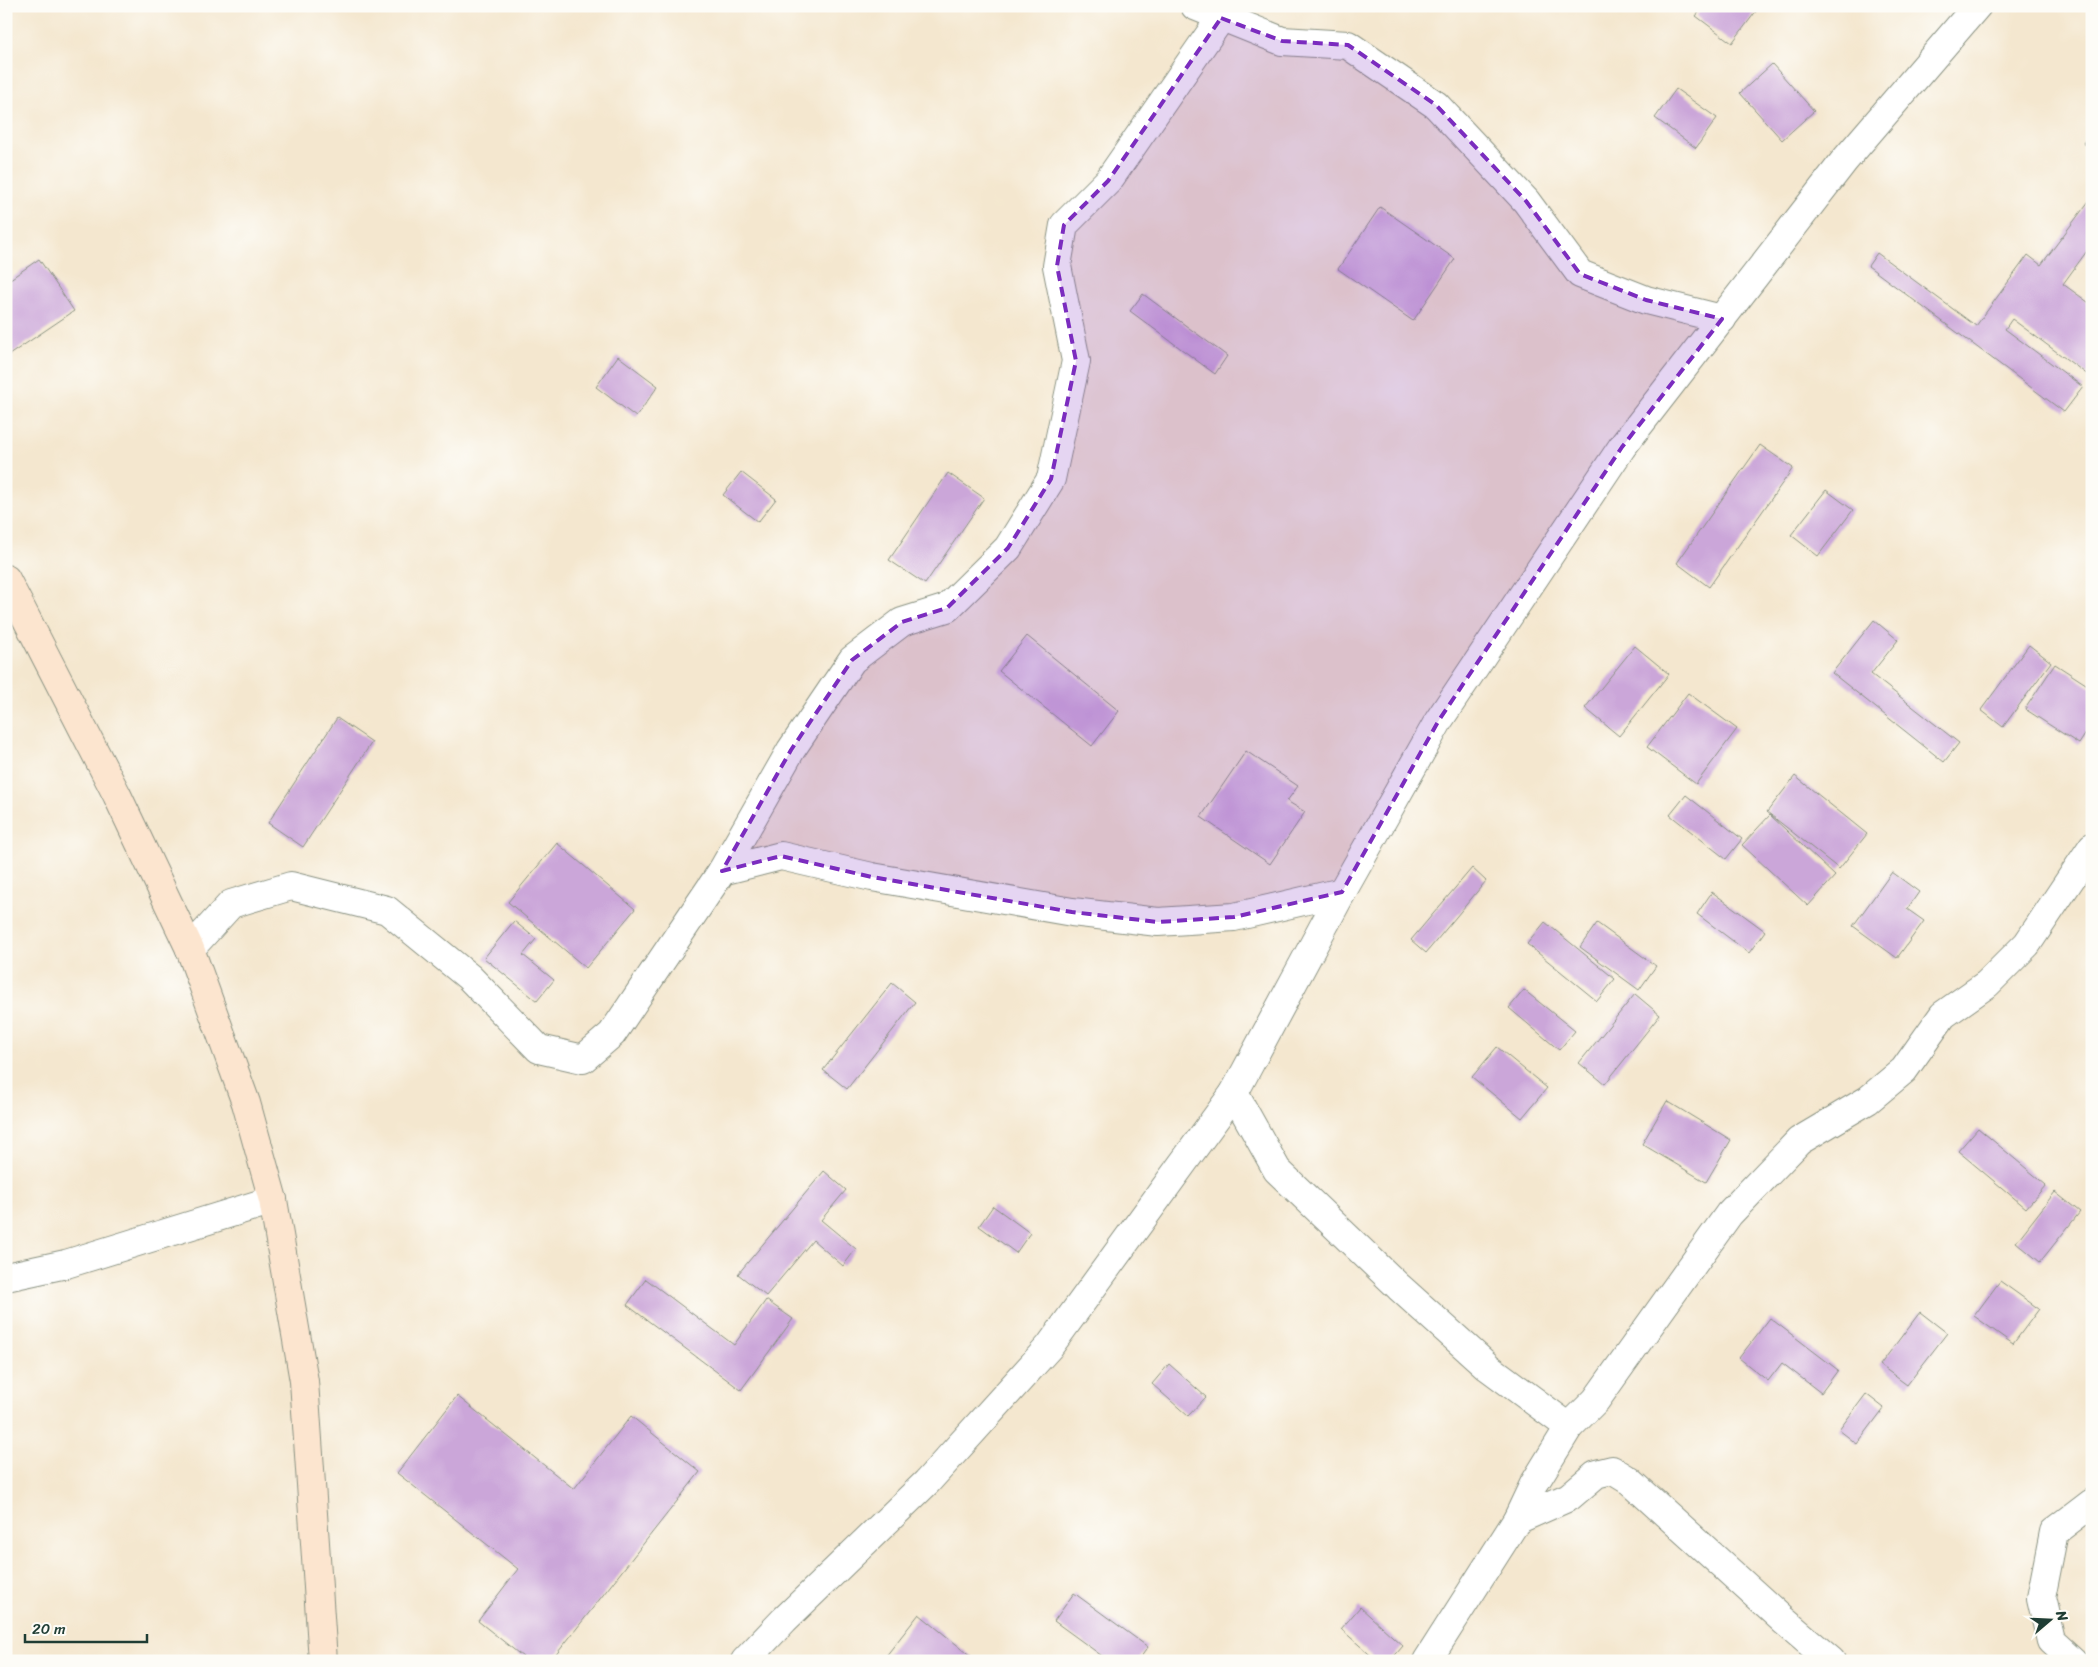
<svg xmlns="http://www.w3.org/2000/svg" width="2098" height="1667" font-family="Sriracha,sans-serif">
<rect width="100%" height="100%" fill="#fdfcf7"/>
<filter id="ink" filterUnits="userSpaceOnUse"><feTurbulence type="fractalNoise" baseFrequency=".02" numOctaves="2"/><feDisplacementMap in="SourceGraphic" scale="10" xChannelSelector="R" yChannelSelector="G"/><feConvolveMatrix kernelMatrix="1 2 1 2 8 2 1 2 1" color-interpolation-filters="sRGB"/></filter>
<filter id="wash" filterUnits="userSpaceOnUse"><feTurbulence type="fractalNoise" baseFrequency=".0096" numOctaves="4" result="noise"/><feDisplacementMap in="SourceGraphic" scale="20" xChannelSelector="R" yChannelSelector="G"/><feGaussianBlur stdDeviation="1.12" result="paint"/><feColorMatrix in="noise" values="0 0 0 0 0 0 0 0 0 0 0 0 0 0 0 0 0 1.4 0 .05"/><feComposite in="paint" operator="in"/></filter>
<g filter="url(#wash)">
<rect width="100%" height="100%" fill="#f4e7cf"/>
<g id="blocks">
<g fill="#cba6d9">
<polygon points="1704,6 1760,6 1732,43 1696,16"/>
<polygon points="1772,64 1814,111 1782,140 1740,93"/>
<polygon points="1676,89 1717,118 1696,148 1655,118"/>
<polygon points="2092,132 2092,149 2083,143"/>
<polygon points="2092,197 2092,244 2063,284 2092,305 2092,378 2012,319 2005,329 2083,387 2064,412 1868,266 1877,253 1976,326 2028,255 2041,265"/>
<polygon points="1380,207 1455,259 1413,321 1338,269"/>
<polygon points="39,259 74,311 6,357 6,282"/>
<polygon points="1143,294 1227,356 1215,374 1130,311"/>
<polygon points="618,356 658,386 636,417 596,387"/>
<polygon points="1760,445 1793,468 1709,587 1677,563"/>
<polygon points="741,472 776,499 758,522 723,495"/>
<polygon points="948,473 984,498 925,584 889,560"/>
<polygon points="1826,490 1853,510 1818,556 1791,535"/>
<polygon points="1874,620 1898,640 1871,674 1959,743 1944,762 1832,673"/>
<polygon points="1027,636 1119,711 1092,746 999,671"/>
<polygon points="2029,645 2051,662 2003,727 1981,710"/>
<polygon points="1635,646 1669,674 1619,736 1585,708"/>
<polygon points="2055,664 2092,688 2092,724 2079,744 2025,709"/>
<polygon points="1688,693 1737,729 1696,784 1647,747"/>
<polygon points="337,718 372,742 303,847 268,823"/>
<polygon points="1246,751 1298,786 1287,801 1305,812 1270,864 1201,817"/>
<polygon points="1795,776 1867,834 1839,869 1767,812"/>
<polygon points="1686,795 1742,839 1726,859 1670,815"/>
<polygon points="1770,815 1835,876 1808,906 1742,845"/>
<polygon points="557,843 635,909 586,968 508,902"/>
<polygon points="1472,868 1486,881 1426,953 1411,940"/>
<polygon points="1892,872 1919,892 1907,909 1924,921 1897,958 1853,926"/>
<polygon points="1712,892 1765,931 1749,953 1697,914"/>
<polygon points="514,921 536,939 523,955 554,980 537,1001 484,958"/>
<polygon points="1545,922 1615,979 1597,1001 1527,944"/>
<polygon points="1597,923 1656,966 1639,990 1580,947"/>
<polygon points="892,983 915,1002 847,1089 823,1070"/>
<polygon points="1524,990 1575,1031 1559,1050 1509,1008"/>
<polygon points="1635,994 1660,1015 1605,1084 1579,1063"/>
<polygon points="1497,1047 1547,1088 1522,1118 1472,1077"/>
<polygon points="1667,1101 1731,1140 1706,1182 1642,1144"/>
<polygon points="1978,1128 2046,1185 2026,1208 1958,1151"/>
<polygon points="824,1171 846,1190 821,1220 856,1249 843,1266 813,1240 766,1296 738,1274"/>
<polygon points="2055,1192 2080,1212 2040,1262 2016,1242"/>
<polygon points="993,1206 1030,1233 1016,1253 979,1226"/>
<polygon points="646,1279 734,1345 766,1300 793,1319 741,1390 627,1305"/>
<polygon points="2000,1281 2039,1309 2013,1344 1974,1316"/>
<polygon points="1920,1312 1947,1333 1907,1385 1880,1365"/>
<polygon points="1770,1318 1838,1370 1821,1393 1782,1363 1768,1381 1739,1358"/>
<polygon points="1169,1364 1206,1397 1188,1416 1152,1384"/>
<polygon points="1866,1394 1884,1408 1857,1444 1839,1430"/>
<polygon points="457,1396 574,1489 631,1416 700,1472 551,1661 528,1661 478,1621 518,1569 397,1473"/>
<polygon points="1074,1593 1148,1647 1138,1661 1109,1661 1054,1621"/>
<polygon points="1360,1607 1403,1646 1390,1661 1377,1661 1341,1629"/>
<polygon points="919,1614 977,1661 882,1661"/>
</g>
</g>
</g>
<g filter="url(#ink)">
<use href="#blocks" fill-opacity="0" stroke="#8a9282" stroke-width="1"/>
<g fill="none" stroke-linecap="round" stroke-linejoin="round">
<g stroke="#8a9282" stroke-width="30">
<g id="minor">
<polyline points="1195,6 1282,41 1348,45 1436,105 1526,201 1580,274 1646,300 1722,319"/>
<polyline points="722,871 791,750 852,660 902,622 947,608 1008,548 1051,479 1076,361 1057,266 1064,225 1108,181 1221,18"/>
<polyline points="190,949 231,904 291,886 387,910 469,977 539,1049 583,1059 612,1034 722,871 781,856 872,877 1072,912 1158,922 1234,917 1342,892"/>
<polyline points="1234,1093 1277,1170 1399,1287 1488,1367 1569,1427 1534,1484 1517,1520 1427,1661"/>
<polyline points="6,1277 66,1264 273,1200"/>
<polyline points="1569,1427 1596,1400 1729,1214 1799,1141 1868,1100 1904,1070 1943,1015 1987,984 2027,944 2092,847"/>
<polyline points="1517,1520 1569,1497 1596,1474 1612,1470 1630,1481 1783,1620 1831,1661"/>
<polyline points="745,1661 784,1620 927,1482 1049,1347 1234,1093 1342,892 1439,720 1622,447 1844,161 1977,6"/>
<polyline points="2073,1661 2051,1641 2041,1598 2054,1532 2092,1503"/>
</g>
</g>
<g stroke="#8a9282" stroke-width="30">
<polyline id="secondary" points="6,579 117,795 190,949 246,1103 273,1200 304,1381 323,1661"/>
</g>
<use href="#minor" stroke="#fff" stroke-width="28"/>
<use href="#secondary" stroke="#fce5cf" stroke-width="28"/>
</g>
</g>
<path fill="#7b2cbf" fill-opacity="0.2" stroke="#7b2cbf" stroke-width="4" stroke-dasharray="10 6" stroke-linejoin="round" d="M1221,18L1282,41L1348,45L1436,105L1526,201L1580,274L1646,300L1722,319L1622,447L1439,720L1342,892L1234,917L1158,922L1072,912L872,877L781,856L722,871L791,750L852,660L902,622L947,608L1008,548L1051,479L1076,361L1057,266L1064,225L1108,181Z"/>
<rect width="2098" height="1667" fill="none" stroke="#fdfcf7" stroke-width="25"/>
<g transform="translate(2050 1620) rotate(71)" stroke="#fdfcf7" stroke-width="4" paint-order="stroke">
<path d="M0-4L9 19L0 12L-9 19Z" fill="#1f3d34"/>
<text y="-8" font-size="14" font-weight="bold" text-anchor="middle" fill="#1f3d34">N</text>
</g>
<path d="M25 1634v8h122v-8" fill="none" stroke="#1f3d34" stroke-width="2.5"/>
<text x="32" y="1634" font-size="15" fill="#1f3d34" stroke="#fdfcf7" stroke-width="4" paint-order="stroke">20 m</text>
</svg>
